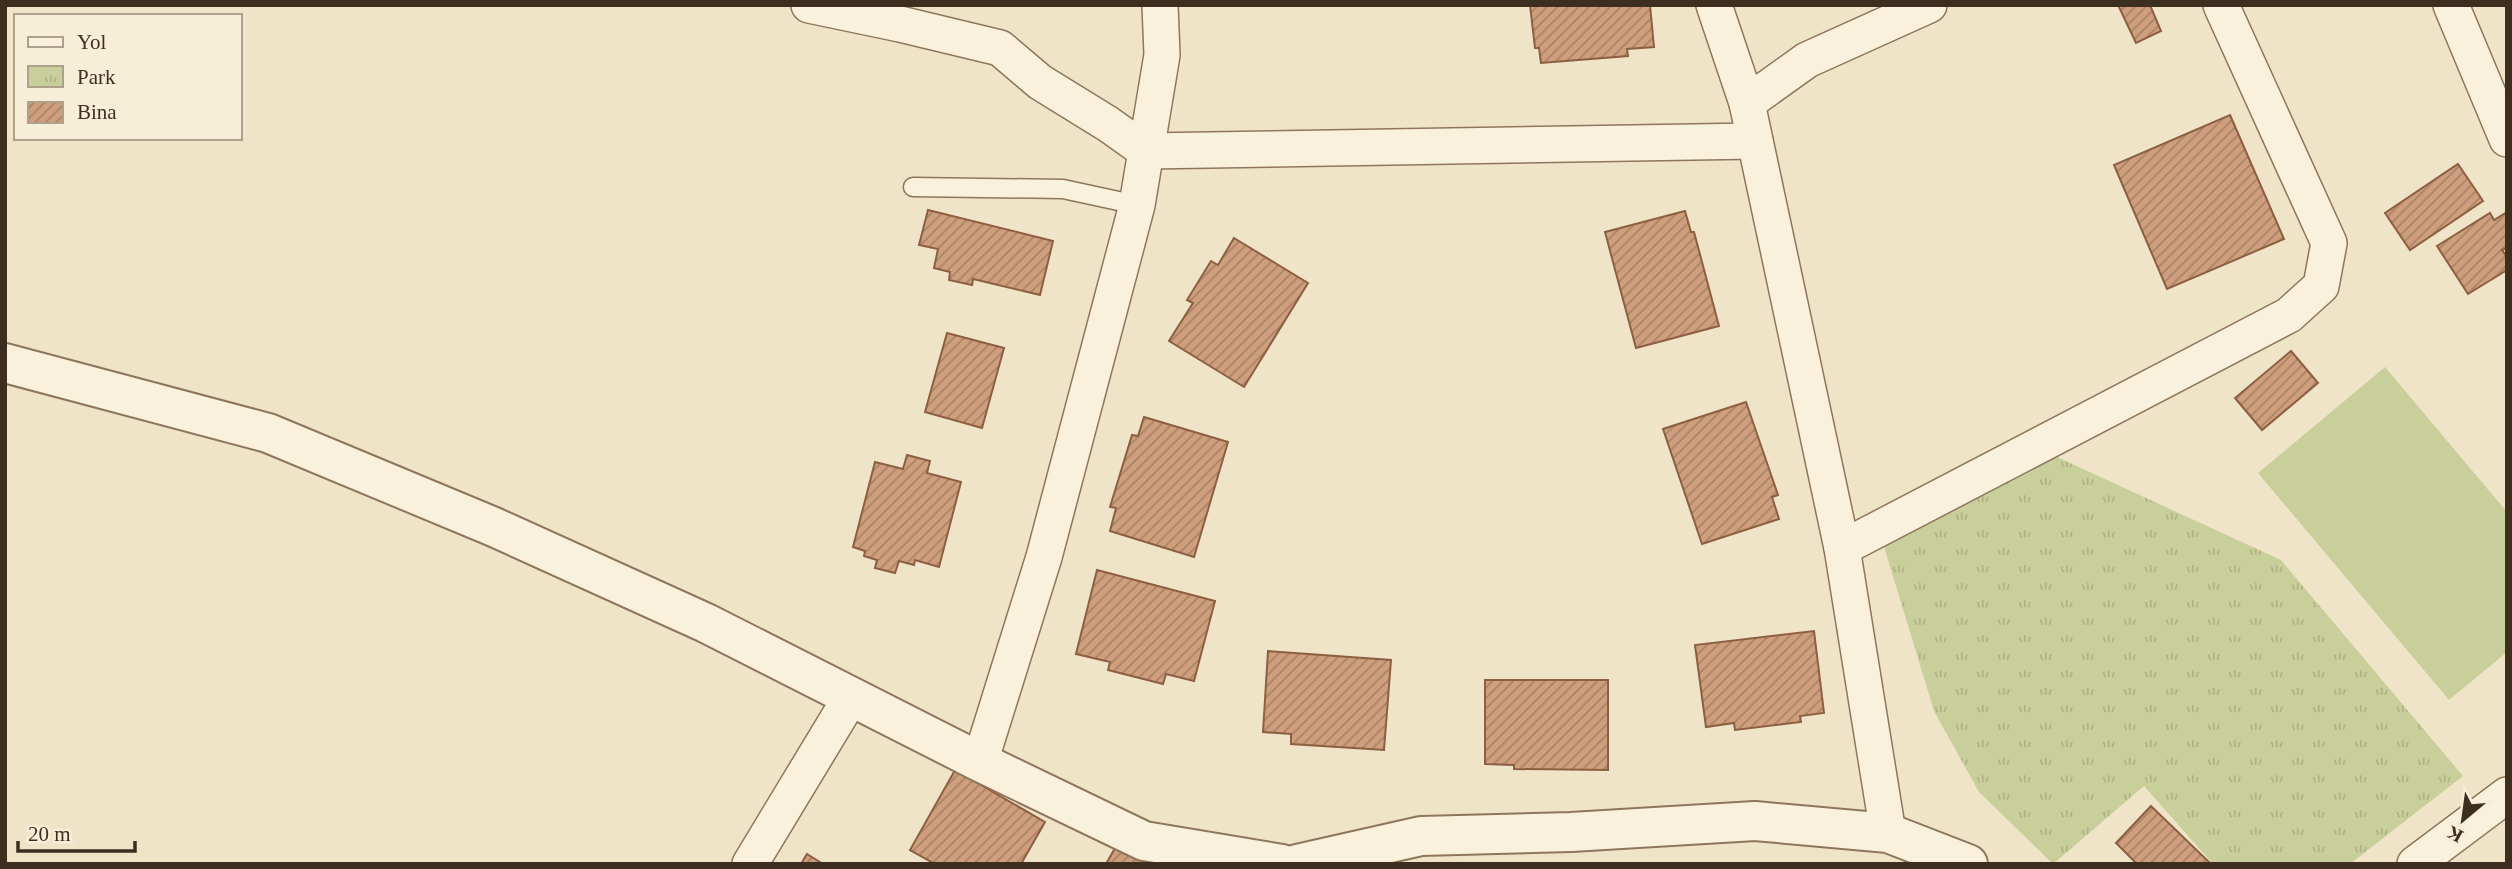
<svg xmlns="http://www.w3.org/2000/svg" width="2512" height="869" font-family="'Times New Roman',serif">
<defs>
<pattern id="park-tufts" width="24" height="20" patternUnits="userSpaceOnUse" patternTransform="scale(1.75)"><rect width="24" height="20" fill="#c9cf9b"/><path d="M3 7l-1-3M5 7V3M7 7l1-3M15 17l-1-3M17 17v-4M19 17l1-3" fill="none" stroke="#aeb285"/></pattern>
<pattern id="building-hatch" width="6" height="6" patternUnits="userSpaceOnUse" patternTransform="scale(1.75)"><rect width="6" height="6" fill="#cf9f7d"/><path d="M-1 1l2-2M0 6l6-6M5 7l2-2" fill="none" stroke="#a98266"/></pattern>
</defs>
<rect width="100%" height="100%" fill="#f0e4c8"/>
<polygon fill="#c9cf9b" points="2385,367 2507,512 2507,652 2449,700 2258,473"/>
<polygon fill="url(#park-tufts)" points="2057,457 2281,560 2463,776 2350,864 2213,864 2144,786 2053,864 1979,792 1934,711 1882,540"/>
<g fill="url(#building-hatch)" stroke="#8d5f41" stroke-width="2">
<polygon points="1530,5 1650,5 1654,47 1627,49 1628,56 1541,63 1539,48 1535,48"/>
<polygon points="2118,5 2150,5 2161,31 2136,43"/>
<polygon points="2230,115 2284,239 2167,289 2114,165"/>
<polygon points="2458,164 2483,201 2410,250 2385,213"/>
<polygon points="928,210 1053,241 1040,295 973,279 972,285 949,280 950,272 934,268 938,249 919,245"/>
<polygon points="1685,211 1691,232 1694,232 1719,326 1636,348 1605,232"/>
<polygon points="2507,212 2507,248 2502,250 2507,257 2507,270 2468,294 2437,246 2490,213 2494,220"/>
<polygon points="1234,238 1308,283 1244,387 1169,341 1193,303 1187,300 1211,261 1218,265"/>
<polygon points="947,333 1004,348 982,428 925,412"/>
<polygon points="2291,351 2318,383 2262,430 2235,398"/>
<polygon points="1746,402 1778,495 1772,497 1779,519 1702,544 1663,429"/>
<polygon points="1144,417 1228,442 1194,557 1110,531 1116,508 1110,507 1132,435 1138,436"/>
<polygon points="907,455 930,461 927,473 961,482 939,567 915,560 914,565 899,561 895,573 875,568 877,560 864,556 865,551 853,547 875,462 903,469"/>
<polygon points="1097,570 1215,601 1194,681 1166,674 1163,684 1108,670 1110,662 1076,654"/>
<polygon points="1814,631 1824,713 1800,716 1801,722 1735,730 1734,723 1706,727 1695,645"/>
<polygon points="1268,651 1391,660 1384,750 1291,744 1291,734 1263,732"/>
<polygon points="1485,680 1608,680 1608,770 1514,769 1514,765 1485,764"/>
<polygon points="955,770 1045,822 1021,864 935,864 910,850"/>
<polygon points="2151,806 2211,864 2137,864 2116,843"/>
<polygon points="1119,841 1172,864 1106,864"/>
<polygon points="807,854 823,864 801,864"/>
</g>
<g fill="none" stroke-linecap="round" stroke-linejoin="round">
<g stroke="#8d765c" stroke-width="21">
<polyline id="service" points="913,187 1063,189 1137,205"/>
</g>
<g stroke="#8d765c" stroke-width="38">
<g id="minor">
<polyline points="809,5 900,24 1000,48 1040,82 1108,124 1146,151 1755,141"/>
<polyline points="1714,5 1747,103 1842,548 1888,833"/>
<polyline points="2451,5 2507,139"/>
<polyline points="1747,103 1807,60 1929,5"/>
<polyline points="1842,548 2289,315 2321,286 2329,243 2221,5"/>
<polyline points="980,762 1044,557 1137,205 1162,55 1160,5"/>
<polyline points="750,864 851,697"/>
<polyline points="2415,864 2507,795"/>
</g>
</g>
<g stroke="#8d765c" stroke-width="42">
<g id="tertiary">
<polyline points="5,363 268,433 494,527 706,623 980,762 1144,841 1282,864"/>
<polyline points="1297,864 1421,836 1571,832 1755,821 1888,833 1968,864"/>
</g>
</g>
<use href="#service" stroke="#faf1dc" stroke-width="18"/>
<use href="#minor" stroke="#faf1dc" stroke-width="35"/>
<use href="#tertiary" stroke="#faf1dc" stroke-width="38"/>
</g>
<rect width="2512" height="869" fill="none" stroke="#3d2e20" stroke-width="14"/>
<rect x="14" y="14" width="228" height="126" fill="#f7eed8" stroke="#ada18e" stroke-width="2"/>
<rect x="28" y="37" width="35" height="10" fill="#faf1dc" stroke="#ada18e" stroke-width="2"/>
<text x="77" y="49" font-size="21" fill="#3d2e20">Yol</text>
<rect x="28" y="66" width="35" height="21" fill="url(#park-tufts)" stroke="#ada18e" stroke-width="2"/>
<text x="77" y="84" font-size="21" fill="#3d2e20">Park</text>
<rect x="28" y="102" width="35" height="21" fill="url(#building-hatch)" stroke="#ada18e" stroke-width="2"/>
<text x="77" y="119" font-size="21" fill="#3d2e20">Bina</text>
<g transform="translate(2463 820) rotate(209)" stroke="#f7eed8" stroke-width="5" paint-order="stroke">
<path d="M0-5L12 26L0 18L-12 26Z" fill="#3d2e20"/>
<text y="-10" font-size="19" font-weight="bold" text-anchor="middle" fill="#3d2e20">K</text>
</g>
<path d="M18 841v10h117v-10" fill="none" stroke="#3d2e20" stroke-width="3.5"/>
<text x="28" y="841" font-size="21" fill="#3d2e20" stroke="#f7eed8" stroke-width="5" paint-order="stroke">20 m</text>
</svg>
